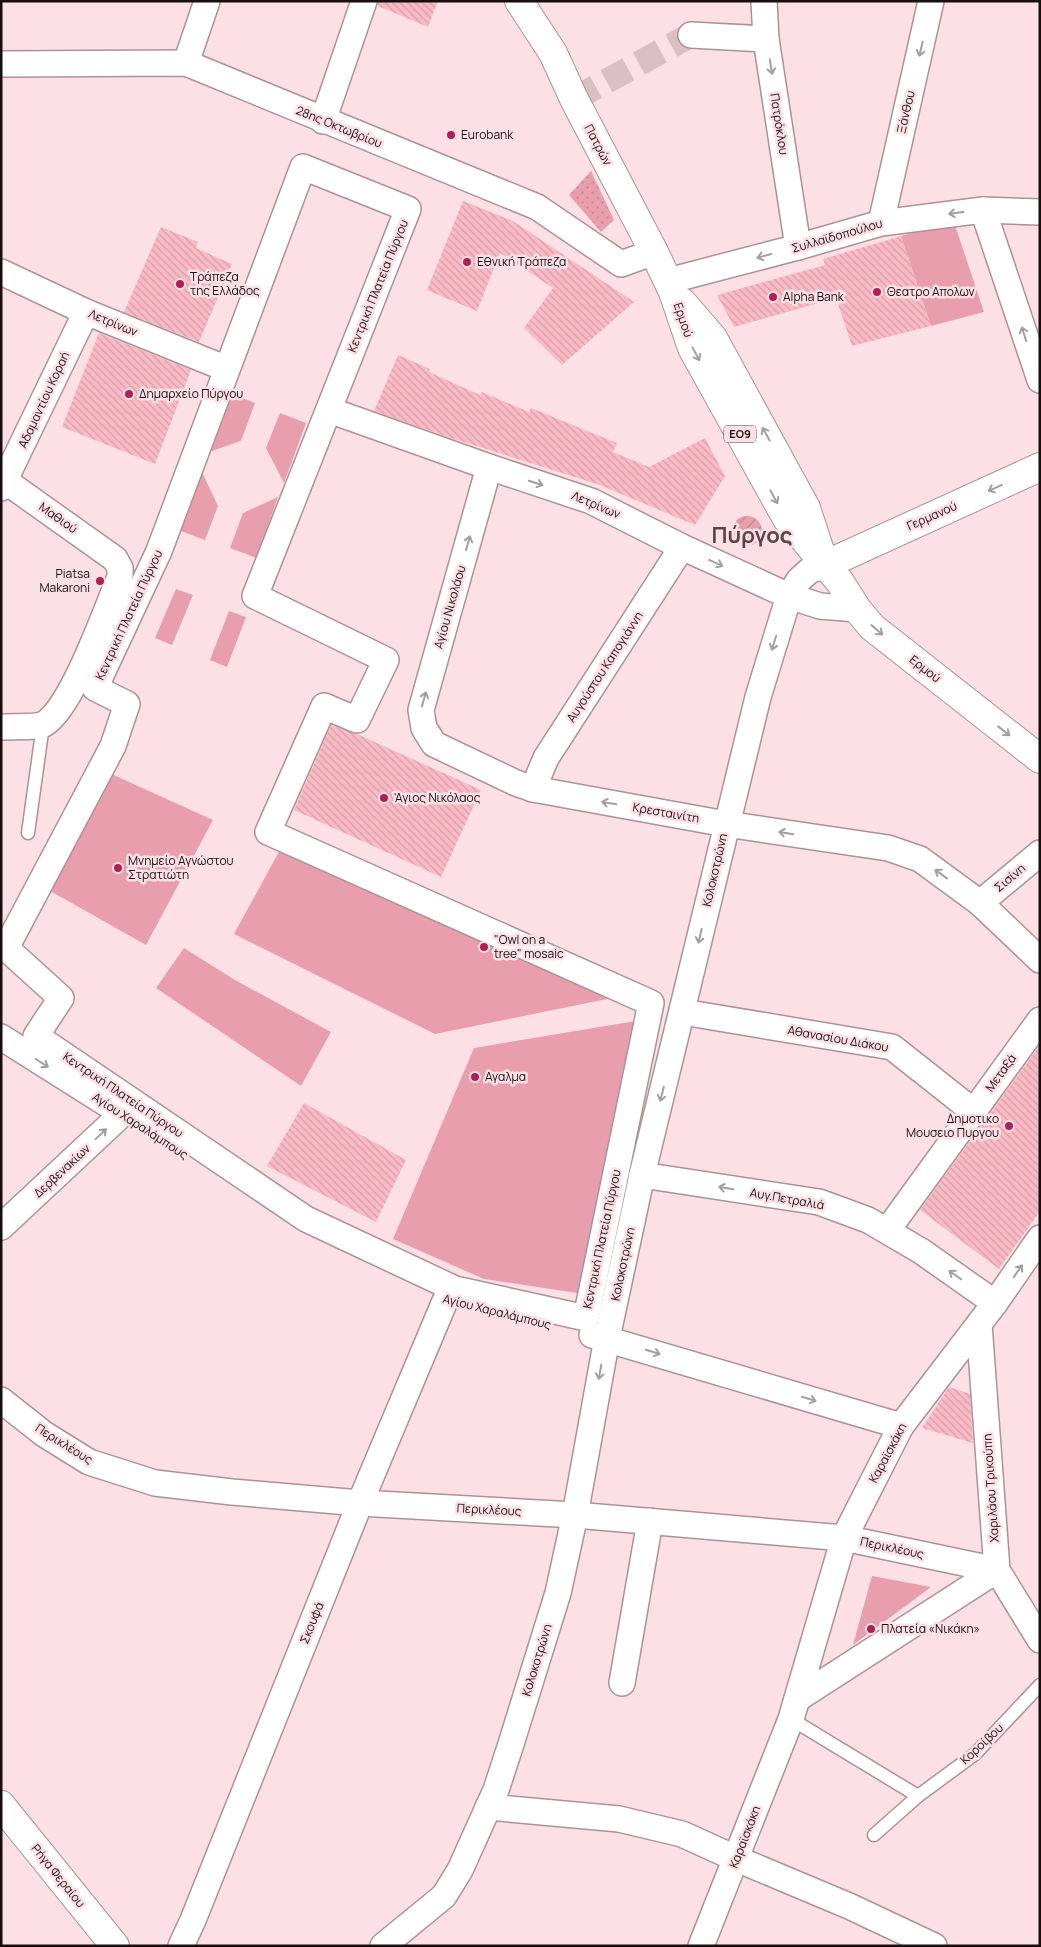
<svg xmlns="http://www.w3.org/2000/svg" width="1041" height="1947" font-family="Manrope,sans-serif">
<defs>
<pattern id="grass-dots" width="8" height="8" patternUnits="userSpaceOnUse" patternTransform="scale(1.25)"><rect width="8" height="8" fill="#e89ead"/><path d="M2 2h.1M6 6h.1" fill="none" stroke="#c68794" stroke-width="1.8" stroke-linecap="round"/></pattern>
<pattern id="garden-furrows" width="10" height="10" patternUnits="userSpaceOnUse" patternTransform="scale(1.25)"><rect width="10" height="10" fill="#e89ead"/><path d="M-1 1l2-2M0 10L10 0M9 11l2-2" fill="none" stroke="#c68794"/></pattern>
<pattern id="building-back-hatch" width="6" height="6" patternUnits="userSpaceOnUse" patternTransform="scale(1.25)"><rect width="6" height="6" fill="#fabac6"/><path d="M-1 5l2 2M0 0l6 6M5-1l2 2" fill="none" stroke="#d69fa9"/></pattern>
</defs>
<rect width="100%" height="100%" fill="#fce0e5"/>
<polygon fill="url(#grass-dots)" points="591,171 614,220 601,232 569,195"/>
<g fill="#e89ead">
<polygon points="954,222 984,312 931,326 901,236"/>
<polygon points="229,393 255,403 241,441 206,453"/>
<polygon points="280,413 306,423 284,483 266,448"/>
<polygon points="201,470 218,506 205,540 178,530"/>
<polygon points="278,497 257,558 230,548 243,513"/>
<polygon points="176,589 193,595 172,645 155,638"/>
<polygon points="229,611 246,617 227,667 210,660"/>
<polygon points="107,772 213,820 146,945 45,888"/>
<polygon points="287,837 612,998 435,1034 234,934"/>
<polygon points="184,948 235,980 331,1032 301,1086 156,988"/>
<polygon points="636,1021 590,1295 484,1279 393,1239 474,1048"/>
<polygon points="872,1576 931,1587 853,1645"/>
</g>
<circle fill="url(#garden-furrows)" cx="747" cy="531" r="15"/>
<g fill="url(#building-back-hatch)">
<polygon points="378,1 438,1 428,27 378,6"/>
<polygon points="463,201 513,221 634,302 562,365 524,328 553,288 500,253 477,311 427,290"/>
<polygon points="161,227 198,242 196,248 232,264 199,342 124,312"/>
<polygon points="901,236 931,326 852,346 836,298 734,327 717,295 825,265 823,259"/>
<polygon points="99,333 191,370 155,464 62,427"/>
<polygon points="398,355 430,369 429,372 480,395 482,392 529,412 531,408 617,443 613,452 649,467 705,438 725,476 695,525 600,485 448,437 374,411"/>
<polygon points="331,725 357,734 481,790 441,877 294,810"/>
<polygon points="1040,1045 1040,1211 999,1269 920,1210"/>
<polygon points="304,1103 406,1160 376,1222 267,1166"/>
<polygon points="949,1387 970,1394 973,1443 922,1428"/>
</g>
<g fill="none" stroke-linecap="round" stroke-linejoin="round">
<polyline stroke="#dac0c5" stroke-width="25" stroke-dasharray="25 12" stroke-linecap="butt" points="574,99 691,35"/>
<g stroke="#ac9296" stroke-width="15">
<g id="lane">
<polyline points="28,833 43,725"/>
<polyline points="791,1719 918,1796"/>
<polyline points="874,1835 918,1796 975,1754 1040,1685"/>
</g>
</g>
<g stroke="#ac9296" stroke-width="28">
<g id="street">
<polyline points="764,1 766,39 798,247"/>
<polyline points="691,35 766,39"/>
<polyline points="186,63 207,1"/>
<polyline points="1,64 186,63 537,207 621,264 654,252"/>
<polyline points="323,121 364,1"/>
<polygon points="303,167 408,209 255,596 386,660 357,720 324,706 268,832 651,1003 586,1318 455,1289 306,1219 36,1036 61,998 6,948 113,746 127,704 95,688 159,551"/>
<polyline points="983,210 1040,380"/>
<polyline points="881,223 931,1"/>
<polyline points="1,272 86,312 227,369"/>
<polyline points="668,281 798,247 881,223 983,210 1040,212"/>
<polyline points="329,410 489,467 591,501 682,547 789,596 820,606 857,609"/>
<polyline points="489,467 421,710 424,728 434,744 516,783 533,789 726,824 888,848 920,859 980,903 1040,960"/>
<path d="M1,478L115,559L120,568V577C106,610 72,708 44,724C36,728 11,726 1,727"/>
<polyline points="1,488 86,312"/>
<polyline points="533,789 546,758 682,547"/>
<polyline points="980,903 1040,853"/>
<polyline points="683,1012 892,1047 973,1111"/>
<polyline points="1,1037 107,1104"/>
<polyline points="642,1175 819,1202 868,1220 921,1251 995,1303"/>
<polyline points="892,1224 1040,1020"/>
<polyline points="1,1227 122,1114"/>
<polyline points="979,1324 997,1570 1040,1640"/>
<polyline points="592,1335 901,1426"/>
<polyline points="1,1400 44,1434 89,1462 155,1483 232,1492 360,1503 575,1515 844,1538 997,1570"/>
<polyline points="622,1683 650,1521"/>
<polyline points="797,1699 997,1570"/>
<polyline points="488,1807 619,1819 682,1834 737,1859 849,1906 934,1946"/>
<polyline points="181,1946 193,1920 360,1503 445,1301"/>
<polyline points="383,1946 444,1896 460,1870 496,1790 511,1744 558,1593 575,1515 607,1338 642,1175 758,697 789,596 799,580 809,571 825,565"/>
<polyline points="701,1946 791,1719 844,1538 901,1426 995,1303 1040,1238"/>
</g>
</g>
<g stroke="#ac9296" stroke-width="30">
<polyline id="secondary" points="1,1805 115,1946"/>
</g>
<g stroke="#ac9296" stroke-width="30">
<g id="primary">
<polyline points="519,1 553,53 574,99 654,252 673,292 692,348 787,519 840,582 857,609 872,627 1040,759"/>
<polyline points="682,302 713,338 806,508 820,551"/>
<polyline points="825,565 1040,467"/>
</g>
</g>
<use href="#lane" stroke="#fff" stroke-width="12"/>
<use href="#street" stroke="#fff" stroke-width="25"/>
<use href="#secondary" stroke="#fff" stroke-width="28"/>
<use href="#primary" stroke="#fff" stroke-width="28"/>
</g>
<defs><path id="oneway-shaft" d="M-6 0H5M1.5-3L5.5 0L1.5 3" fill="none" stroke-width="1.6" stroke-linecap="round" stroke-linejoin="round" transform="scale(1.25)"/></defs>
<g stroke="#a29f9f">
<use href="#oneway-shaft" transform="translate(921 49) rotate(103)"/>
<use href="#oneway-shaft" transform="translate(771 67) rotate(81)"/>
<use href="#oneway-shaft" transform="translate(956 213) rotate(173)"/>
<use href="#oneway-shaft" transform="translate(764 256) rotate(165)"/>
<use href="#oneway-shaft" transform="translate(1024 334) rotate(-108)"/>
<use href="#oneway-shaft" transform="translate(696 354) rotate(62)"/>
<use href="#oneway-shaft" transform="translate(766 434) rotate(-119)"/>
<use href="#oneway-shaft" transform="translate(536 483) rotate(18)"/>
<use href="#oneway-shaft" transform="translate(995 488) rotate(156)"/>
<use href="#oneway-shaft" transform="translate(774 497) rotate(61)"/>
<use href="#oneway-shaft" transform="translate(468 543) rotate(-74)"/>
<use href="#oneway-shaft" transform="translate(716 563) rotate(25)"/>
<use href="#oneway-shaft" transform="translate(877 630) rotate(41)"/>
<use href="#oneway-shaft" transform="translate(774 643) rotate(107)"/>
<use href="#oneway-shaft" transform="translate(424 699) rotate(-74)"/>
<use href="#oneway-shaft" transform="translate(1004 731) rotate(38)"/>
<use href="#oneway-shaft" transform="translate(609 803) rotate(-170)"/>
<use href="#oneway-shaft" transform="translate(786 833) rotate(-171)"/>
<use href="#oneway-shaft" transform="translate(941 874) rotate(-144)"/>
<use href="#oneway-shaft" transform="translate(700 936) rotate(103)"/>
<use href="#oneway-shaft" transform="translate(42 1063) rotate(32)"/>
<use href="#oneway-shaft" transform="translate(662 1094) rotate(104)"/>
<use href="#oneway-shaft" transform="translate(101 1134) rotate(-43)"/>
<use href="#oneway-shaft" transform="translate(726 1188) rotate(-171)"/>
<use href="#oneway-shaft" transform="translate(1018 1271) rotate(-55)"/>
<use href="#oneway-shaft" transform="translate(955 1275) rotate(-145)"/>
<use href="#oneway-shaft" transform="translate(653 1352) rotate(17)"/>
<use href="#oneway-shaft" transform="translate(600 1372) rotate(100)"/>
<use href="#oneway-shaft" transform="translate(809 1399) rotate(17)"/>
</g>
<g fill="#b02054" stroke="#fce0e5" stroke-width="2">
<circle cx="451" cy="135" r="5"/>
<circle cx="467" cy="262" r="5"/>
<circle cx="180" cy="284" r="5"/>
<circle cx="877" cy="292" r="5"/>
<circle cx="773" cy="297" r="5"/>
<circle cx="129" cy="394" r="5"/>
<circle cx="100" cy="581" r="5"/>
<circle cx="384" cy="798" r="5"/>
<circle cx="118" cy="868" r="5"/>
<circle cx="484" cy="947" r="5"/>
<circle cx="475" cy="1077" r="5"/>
<circle cx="1009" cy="1126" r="5"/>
<circle cx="871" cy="1629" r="5"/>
</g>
<g text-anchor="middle" stroke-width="5" stroke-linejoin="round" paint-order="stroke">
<rect fill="#fce0e5" stroke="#5c4d50" stroke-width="1" x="724" y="425.5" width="32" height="17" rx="4"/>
<g font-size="11" font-weight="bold" fill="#170e10">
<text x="740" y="438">ΕΟ9</text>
</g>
<g font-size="12" fill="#170e10" stroke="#fce0e5">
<text transform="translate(906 112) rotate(-77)" y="4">Ξάνθου</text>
<text transform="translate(779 124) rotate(81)" y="4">Πατρόκλου</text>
<text transform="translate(339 127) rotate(22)" y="4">28ης Οκτωβρίου</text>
<text transform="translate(598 145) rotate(62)" y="4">Πατρών</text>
<text transform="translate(837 236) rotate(-16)" y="4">Συλλαϊδοπούλου</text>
<text transform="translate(378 286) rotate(-68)" y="4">Κεντρική Πλατεία Πύργου</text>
<text transform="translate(683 320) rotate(71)" y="4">Ερμού</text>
<text transform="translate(113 323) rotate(22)" y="4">Λετρίνων</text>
<text transform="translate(44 400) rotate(-65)" y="4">Αδαμαντίου Κοραή</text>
<text transform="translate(596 505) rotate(23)" y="4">Λετρίνων</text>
<text transform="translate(932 516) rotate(-24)" y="4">Γερμανού</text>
<text transform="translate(58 518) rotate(35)" y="4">Μαθιού</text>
<text transform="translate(450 607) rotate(-74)" y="4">Αγίου Νικολάου</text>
<text transform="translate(129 615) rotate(-65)" y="4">Κεντρική Πλατεία Πύργου</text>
<text transform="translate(605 667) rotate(-57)" y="4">Αυγούστου Καπογιάννη</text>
<text transform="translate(925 669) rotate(38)" y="4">Ερμού</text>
<text transform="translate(666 813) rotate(10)" y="4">Κρεσταινίτη</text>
<text transform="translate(715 870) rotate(-77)" y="4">Κολοκοτρώνη</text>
<text transform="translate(1010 878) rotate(-40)" y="4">Σισίνη</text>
<text transform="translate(838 1039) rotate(10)" y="4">Αθανασίου Διάκου</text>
<text transform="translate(1001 1073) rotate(-54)" y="4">Μεταξά</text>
<text transform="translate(123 1095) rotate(34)" y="4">Κεντρική Πλατεία Πύργου</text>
<text transform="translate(140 1126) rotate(33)" y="4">Αγίου Χαραλάμπους</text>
<text transform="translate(62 1171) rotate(-43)" y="4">Δερβενακίων</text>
<text transform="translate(787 1199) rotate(10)" y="4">Αυγ.Πετραλιά</text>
<text transform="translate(602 1239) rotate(-78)" y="4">Κεντρική Πλατεία Πύργου</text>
<text transform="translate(623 1264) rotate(-78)" y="4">Κολοκοτρώνη</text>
<text transform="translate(497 1312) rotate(14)" y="4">Αγίου Χαραλάμπους</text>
<text transform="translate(64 1444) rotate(32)" y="4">Περικλέους</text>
<text transform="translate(888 1453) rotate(-62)" y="4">Καραϊσκάκη</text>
<text transform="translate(991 1488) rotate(-94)" y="4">Χαριλάου Τρικούπη</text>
<text transform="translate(489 1510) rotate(3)" y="4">Περικλέους</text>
<text transform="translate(892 1548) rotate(12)" y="4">Περικλέους</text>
<text transform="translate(312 1623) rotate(-68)" y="4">Σκουφά</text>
<text transform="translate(537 1660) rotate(-73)" y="4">Κολοκοτρώνη</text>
<text transform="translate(982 1744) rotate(-43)" y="4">Κοροίβου</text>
<text transform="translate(745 1837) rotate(-69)" y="4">Καραϊσκάκη</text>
<text transform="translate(58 1876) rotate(51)" y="4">Ρήγα Φεραίου</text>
</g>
<g font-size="12" fill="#170e10" stroke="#fce0e5" text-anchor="start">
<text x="461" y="139">Eurobank</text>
<text x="477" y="266">Εθνική Τράπεζα</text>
<text x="190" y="281">Τράπεζα<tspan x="190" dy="14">της Ελλάδος</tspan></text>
<text x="887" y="296">Θεατρο Απολων</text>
<text x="783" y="301">Alpha Bank</text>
<text x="139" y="398">Δημαρχείο Πύργου</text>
<text x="90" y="578" text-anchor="end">Piatsa<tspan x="90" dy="14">Makaroni</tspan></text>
<text x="394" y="802">'Αγιος Νικόλαος</text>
<text x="128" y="865">Μνημείο Αγνώστου<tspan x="128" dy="14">Στρατιώτη</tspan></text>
<text x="494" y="944">"Owl on a<tspan x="494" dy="14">tree" mosaic</tspan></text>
<text x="485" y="1081">Αγαλμα</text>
<text x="999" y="1123" text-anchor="end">Δημοτικο<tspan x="999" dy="14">Μουσειο Πυργου</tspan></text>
<text x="881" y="1633">Πλατεία «Νικάκη»</text>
</g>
<g font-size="22" font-weight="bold" fill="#5b4549" stroke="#fce0e5">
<text x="752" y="543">Πύργος</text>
</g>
</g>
<rect width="1041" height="1947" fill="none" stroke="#170e10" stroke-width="5"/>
</svg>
